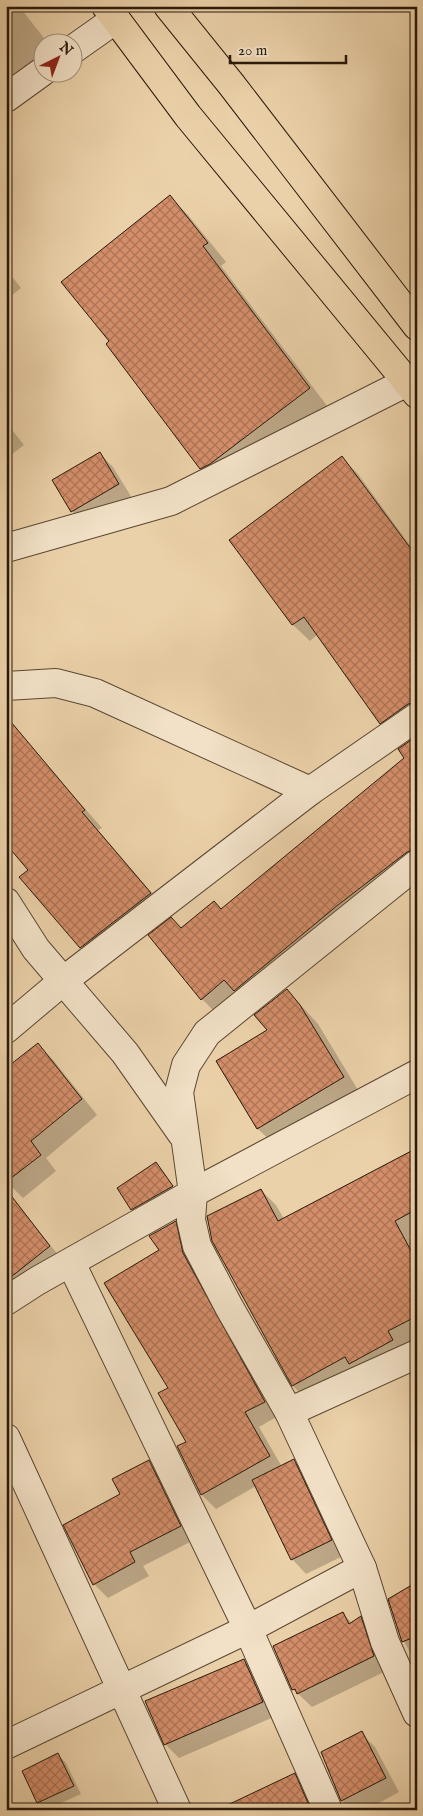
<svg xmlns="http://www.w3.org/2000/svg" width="423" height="1816" font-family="'IM FELL English',serif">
<defs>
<pattern id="building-cross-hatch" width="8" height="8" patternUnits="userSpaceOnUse" patternTransform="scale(1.25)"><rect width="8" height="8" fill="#d48e6a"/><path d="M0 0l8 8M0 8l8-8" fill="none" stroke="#ac7355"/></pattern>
</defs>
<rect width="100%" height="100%" fill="#ebd1a9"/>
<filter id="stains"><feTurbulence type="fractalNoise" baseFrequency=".004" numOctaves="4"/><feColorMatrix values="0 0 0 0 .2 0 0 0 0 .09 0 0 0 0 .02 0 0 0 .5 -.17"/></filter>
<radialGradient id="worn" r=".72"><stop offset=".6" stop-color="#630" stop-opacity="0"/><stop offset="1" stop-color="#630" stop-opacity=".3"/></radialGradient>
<g fill="#0003">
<polygon points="6,6 19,6 47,42 42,42 42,55 6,85"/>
<polygon points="170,197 188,215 226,262 221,266 328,407 220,487 201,468"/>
<polygon points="6,269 21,288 6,300"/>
<polygon points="6,422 24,445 6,459"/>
<polygon points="99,453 113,467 132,498 86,525 72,511"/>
<polygon points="342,458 358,474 417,555 417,725 397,739 381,723 318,634 310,641 293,625 231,540"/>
<polygon points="15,729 102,828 98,830 168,912 98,965 21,877 30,870"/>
<polygon points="417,738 417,875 218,1015 202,999 182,929 222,910 406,758"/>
<polygon points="287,990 318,1024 361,1095 276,1146 258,1129 218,1062 269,1031"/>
<polygon points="38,1045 54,1061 97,1115 46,1158 56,1171 23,1198 6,1181"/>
<polygon points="417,1148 417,1232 409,1236 417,1251 417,1339 308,1401 293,1386 213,1240 261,1190 276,1205 284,1219"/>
<polygon points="155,1163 180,1195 140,1217 132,1209"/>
<polygon points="6,1190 63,1261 6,1285"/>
<polygon points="175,1222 189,1236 278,1416 259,1427 282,1467 294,1461 308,1475 345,1555 306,1574 292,1559 256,1486 216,1509 202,1495 179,1447 188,1442 170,1388 160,1251"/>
<polygon points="149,1462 163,1476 194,1540 143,1566 149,1576 108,1598 94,1584 121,1495"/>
<polygon points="417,1583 417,1665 401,1636"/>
<polygon points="343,1614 352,1623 360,1618 374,1632 388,1670 312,1707 293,1689"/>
<polygon points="244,1661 258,1675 276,1716 179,1758 165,1744"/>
<polygon points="361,1733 375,1747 399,1792 366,1810 351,1810 342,1801 323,1752"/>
<polygon points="58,1755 66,1763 81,1794 46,1810 38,1802"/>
<polygon points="294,1775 308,1789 318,1810 254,1810"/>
</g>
<g fill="url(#building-cross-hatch)" stroke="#28190b">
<polygon points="170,195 208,243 203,246 310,388 210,464 200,469 106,344 109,341 61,282"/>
<polygon points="100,452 119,484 71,512 52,480"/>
<polygon points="342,456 417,557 417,702 408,704 380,724 304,617 292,625 229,540"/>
<polygon points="6,716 85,810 82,812 151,893 80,948 19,877 28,870 6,844"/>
<polygon points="417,736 417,849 407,852 338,905 234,991 224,980 201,1000 148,935 171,917 181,928 214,901 221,909 404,758 398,749"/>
<polygon points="287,989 300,1005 344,1077 257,1129 216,1061 267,1030 254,1015"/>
<polygon points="38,1043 82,1099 31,1141 41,1155 6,1182 6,1068"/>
<polygon points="417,1148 417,1209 395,1221 417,1262 417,1316 388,1331 393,1340 349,1364 345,1357 292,1386 212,1241 207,1216 261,1189 278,1221"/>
<polygon points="156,1162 173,1186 131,1210 117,1188"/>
<polygon points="6,1189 50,1246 6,1281"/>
<polygon points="176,1221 183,1253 265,1402 245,1412 270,1456 201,1495 177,1446 186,1442 158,1393 168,1388 104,1283 159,1250 149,1236"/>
<polygon points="294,1459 332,1540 291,1560 252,1480"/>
<polygon points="149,1460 181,1526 130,1552 135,1562 93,1585 63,1525 120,1494 112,1479"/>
<polygon points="417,1582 417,1636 402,1642 388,1599"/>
<polygon points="343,1612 349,1624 361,1616 374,1656 297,1694 295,1689 292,1690 273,1646"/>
<polygon points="244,1659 263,1702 164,1745 145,1701"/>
<polygon points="362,1731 386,1778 341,1801 321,1752"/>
<polygon points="58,1753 74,1786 37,1803 22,1771"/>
<polygon points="295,1773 311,1810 217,1810"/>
</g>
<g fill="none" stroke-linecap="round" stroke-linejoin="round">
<g stroke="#594732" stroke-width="30">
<g id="street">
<polyline points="72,50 116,19"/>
<polyline points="6,98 42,72"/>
<polyline points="6,548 171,501 407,382"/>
<polyline points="6,686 56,683 95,693 310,791 417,717"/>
<polyline points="6,902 36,949 125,1053 182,1134"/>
<polyline points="6,1029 63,981 310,791"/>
<polyline points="417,1074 193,1193 191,1220 197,1246 229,1307 289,1412 362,1568 385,1642 417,1713"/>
<polyline points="71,1263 248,1629 328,1810"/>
<polyline points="6,1301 37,1281 193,1193 179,1092 186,1065 207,1033 417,864"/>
<polyline points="289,1412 417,1354"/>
<polyline points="6,1438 177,1810"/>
<polyline points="6,1745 248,1629 362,1568"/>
</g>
</g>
<g stroke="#28190b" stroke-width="30">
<g id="highway">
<polyline points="106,6 188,116 417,394"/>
<polyline points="168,6 231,84 417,326"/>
</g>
</g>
<use href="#street" stroke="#f2e1c7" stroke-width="28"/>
<use href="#highway" stroke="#ebd1a9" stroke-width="28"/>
</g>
<rect width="423" height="1816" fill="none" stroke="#ebd1a9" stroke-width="25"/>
<rect x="8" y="8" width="408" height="1801" fill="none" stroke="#28190b" stroke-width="2.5"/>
<rect x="12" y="12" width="398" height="1791" fill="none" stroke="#28190b"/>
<g transform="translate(58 58) rotate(42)"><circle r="24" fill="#f2e1c7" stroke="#a1917c"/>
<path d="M0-4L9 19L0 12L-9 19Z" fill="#8f2418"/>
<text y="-8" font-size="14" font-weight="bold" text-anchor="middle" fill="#28190b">N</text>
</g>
<path d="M230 55v8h116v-8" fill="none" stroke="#28190b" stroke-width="2.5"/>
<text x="238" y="55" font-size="15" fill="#28190b" stroke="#f2e1c7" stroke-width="4" paint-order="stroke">20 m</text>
<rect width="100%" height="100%" filter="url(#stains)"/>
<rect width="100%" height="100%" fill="url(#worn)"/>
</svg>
